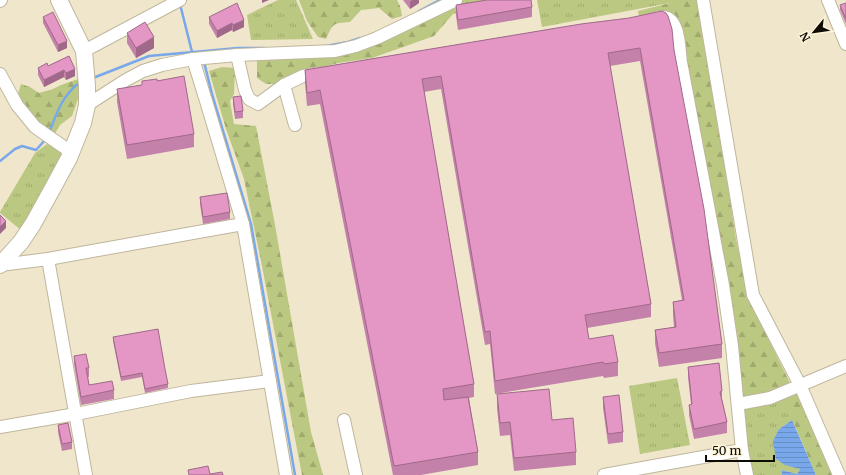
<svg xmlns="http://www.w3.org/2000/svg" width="846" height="475" font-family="Merriweather,serif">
<defs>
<pattern id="grass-tufts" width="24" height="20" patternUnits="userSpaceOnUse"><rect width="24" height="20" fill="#bbc881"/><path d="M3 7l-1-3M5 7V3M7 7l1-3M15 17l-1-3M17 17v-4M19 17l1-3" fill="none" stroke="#a0aa6e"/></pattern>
<pattern id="forest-firs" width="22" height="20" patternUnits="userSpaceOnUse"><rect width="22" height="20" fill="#bbc881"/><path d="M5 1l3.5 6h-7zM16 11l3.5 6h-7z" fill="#a0aa6e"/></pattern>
<pattern id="water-rules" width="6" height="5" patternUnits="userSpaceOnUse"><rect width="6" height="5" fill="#79a8ea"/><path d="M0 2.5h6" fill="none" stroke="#678fc7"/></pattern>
</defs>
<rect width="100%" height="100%" fill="#efe6cc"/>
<g fill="url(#grass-tufts)">
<polygon points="278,0 296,0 313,39 251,40 247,15"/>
<polygon points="537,0 674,0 675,2 542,27"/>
<polygon points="47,144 66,155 21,230 0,213 0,212 35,153"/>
<polygon points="677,378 690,445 640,454 629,386"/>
<polygon points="792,389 792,420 779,429 800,469 797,474 782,470 782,475 748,475 738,404"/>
</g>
<g fill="url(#forest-firs)">
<path d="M299,0H397L400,6L402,16L392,19L379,8L361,10L350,22C332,23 333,24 326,39L318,37L307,21Z"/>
<polygon points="456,0 503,0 499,3 453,14 434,36 372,58 338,63 295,75 278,84 266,84 257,78 257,60 340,50"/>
<polygon points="674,0 698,0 710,68 736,239 748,297 791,385 742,404 712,196 680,23 670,15 640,21 638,11 674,2"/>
<polygon points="222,67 235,68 234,94 230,101 234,124 256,126 275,225 311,432 323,475 302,475 261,261 244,179 226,129 209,71"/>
<polygon points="78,79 79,96 72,116 60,125 53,137 43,140 38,137 27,117 18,94 21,84 30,87 39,93 53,89 61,85"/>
<polygon points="792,389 798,389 835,475 816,475 795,426 787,412"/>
</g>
<polygon fill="url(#water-rules)" points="792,420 816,475 782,475 782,470 797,474 800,469 785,465 776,459 773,441 779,429"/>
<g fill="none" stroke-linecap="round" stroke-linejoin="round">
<g stroke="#79a8ea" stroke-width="2.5">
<polyline points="180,4 192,52"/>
<polyline points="419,11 440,0"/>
<polyline points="326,46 348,42 360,38"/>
<polyline points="204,62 212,94 251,224 295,475"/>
<polyline points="93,78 149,56 238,48 265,48"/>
<path d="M49,133C57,112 62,96 80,82"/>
<polyline points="0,161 15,149 22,146 36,150 46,139"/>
</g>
<g stroke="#bfb69d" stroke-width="14">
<g id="minor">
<polyline points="703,0 753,295 800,385 839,475"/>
<polyline points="828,0 846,44"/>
<polyline points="0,1 1,0"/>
<path d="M653,19C656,18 660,17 663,17C680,18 679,49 681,62L723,285L732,346L742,450L747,475"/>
<polyline points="84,51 180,0"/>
<polyline points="237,55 245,90 249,99 258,104 284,85 303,76 321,73"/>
<polyline points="193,59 206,101 243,224 286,475"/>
<polyline points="0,74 17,105 35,127 71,152"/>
<polyline points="284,85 295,125"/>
<polyline points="87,105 126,80 143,71 162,65 193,59 237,55 335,51 356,46 377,38 456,0"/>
<polyline points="48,259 86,475"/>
<polyline points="0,265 48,259 243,224"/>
<polyline points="738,404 770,398 846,366"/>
<polyline points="344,420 356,475"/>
<polyline points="0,427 76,414 191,391 270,381"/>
<polyline points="604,475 742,450"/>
</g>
</g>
<g stroke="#bfb69d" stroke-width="18">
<polyline id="major" points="0,265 21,242 33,224 55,184 69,158 83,123 87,105 87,86 84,51 59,0"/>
</g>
<use href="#minor" stroke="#fff" stroke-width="12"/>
<use href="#major" stroke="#fff" stroke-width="16"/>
</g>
<g fill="#c481a9">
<polygon points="403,0 419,0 419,3 410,9"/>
<polygon points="846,3 846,24 840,10 840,5"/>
<polygon points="456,5 532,7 532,17 458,30 456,16"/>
<polygon points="43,17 67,48 58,52 43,23"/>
<polygon points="209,17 244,27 233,32 232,30 217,38 209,24"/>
<polygon points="581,24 674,50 722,344 722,358 659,367 655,343 655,330 674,327 673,315 673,302 682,300 640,61 610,66 651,304 651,317 587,328 589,339 618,362 618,376 604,378 603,376 495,394 490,344 485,345 441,89 424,92 474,384 474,397 469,398 478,452 478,465 421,475 393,475 320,104 307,106 305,83 305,70"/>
<polygon points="127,33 154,48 136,58 127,43"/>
<polygon points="69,56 75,76 66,80 64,77 44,87 38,75 38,68 48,66"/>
<polygon points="142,81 157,81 194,134 194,147 127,159 117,102 117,89 142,85"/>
<polygon points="233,97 243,111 243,118 235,119 233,104"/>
<polygon points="200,197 230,212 230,219 203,224 200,204"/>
<polygon points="113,337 165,369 165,372 168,384 168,388 145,393 142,377 121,381 113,341"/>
<polygon points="74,356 89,368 89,377 88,377 89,385 114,390 114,399 81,405 74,364"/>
<polygon points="688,367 722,391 722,399 727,422 727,433 694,439 689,415 689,405 691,404 688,377"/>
<polygon points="497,394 552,420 576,452 576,465 514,471 510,435 500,436 497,408"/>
<polygon points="603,397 623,432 623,442 608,444 603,408"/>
<polygon points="58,425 72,442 72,449 62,451 58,432"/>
</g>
<g fill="#a06989">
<polygon points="262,0 269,0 262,3"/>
<polygon points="412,0 419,0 419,3 410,9 410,2"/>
<polygon points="244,20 244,27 233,32 233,25"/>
<polygon points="232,23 232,30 217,38 217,31"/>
<polygon points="154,37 154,48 136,58 136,48"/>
<polygon points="67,41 67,48 58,52 58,45"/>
<polygon points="75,69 75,76 66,80 66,73"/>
<polygon points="64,70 64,77 44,87 44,80"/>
<polygon points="6,221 6,228 0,234 0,227"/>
</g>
<g fill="#e496c4" stroke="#a06989">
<polygon points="487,0 531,0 532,7 458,20 456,5"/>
<polygon points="237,3 244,20 233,25 232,23 217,31 209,17"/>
<polygon points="846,3 846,19 840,5"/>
<polygon points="662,11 666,13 668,16 672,29 674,50 704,209 722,344 659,353 655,330 676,327 673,302 684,300 640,48 608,53 651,304 585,315 589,339 613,335 618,362 604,364 603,362 495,381 490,331 485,332 441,76 422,79 474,384 443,389 444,400 468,397 478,452 394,466 320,90 307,93 305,70 581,24 629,18"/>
<polygon points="53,12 67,41 58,45 43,17"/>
<polygon points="145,22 154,37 136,48 127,33"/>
<polygon points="69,56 75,69 66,73 64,70 44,80 38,68 47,63 48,66"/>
<polygon points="184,76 194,134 127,145 117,89 142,85 142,81 157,79 157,81"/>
<polygon points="241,96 243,111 235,112 233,97"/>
<polygon points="227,193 230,212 203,217 200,197"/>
<polygon points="0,215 6,221 0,227"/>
<polygon points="158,329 165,369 168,384 145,389 142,373 121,377 113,337"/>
<polygon points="86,354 89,368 86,368 89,385 112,381 114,390 81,397 74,356"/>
<polygon points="719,363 722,391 720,392 727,422 694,429 689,405 692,404 688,367"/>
<polygon points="549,389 552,420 573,418 576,452 514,458 510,422 500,423 497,394"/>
<polygon points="619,395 623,432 608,434 603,397"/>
<polygon points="68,423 72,442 62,444 58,425"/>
<polygon points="208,466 210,474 222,472 223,475 189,475 188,470"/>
</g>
<g transform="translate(814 32) rotate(241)" stroke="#fcf3d9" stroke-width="3" paint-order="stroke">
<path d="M0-3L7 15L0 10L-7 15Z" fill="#0e0b04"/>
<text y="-6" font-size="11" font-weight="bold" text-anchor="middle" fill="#0e0b04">N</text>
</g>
<path d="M706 455v6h68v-6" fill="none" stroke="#0e0b04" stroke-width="2"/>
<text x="712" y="455" font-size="12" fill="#0e0b04" stroke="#fcf3d9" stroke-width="3" paint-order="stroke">50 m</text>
</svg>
